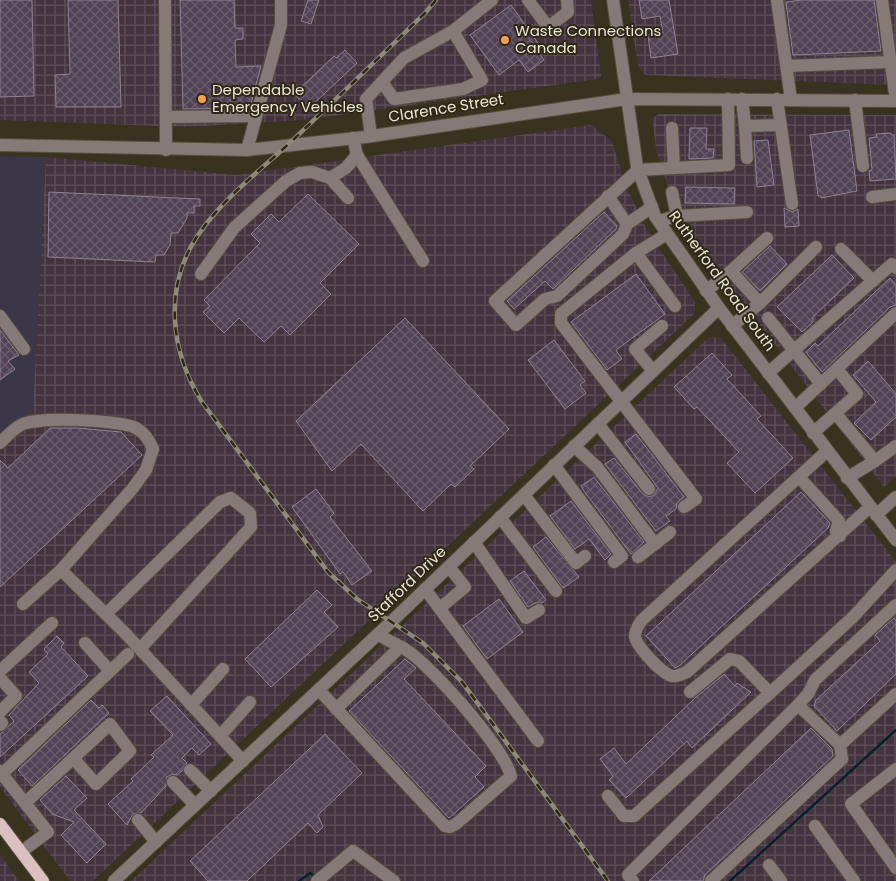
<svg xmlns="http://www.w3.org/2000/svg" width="896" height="881" font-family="Poppins,sans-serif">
<defs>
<pattern id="industrial-grid" width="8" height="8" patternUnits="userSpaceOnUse" patternTransform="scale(1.25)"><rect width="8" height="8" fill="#443440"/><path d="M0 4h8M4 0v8" fill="none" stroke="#5f515b"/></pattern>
<pattern id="building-cross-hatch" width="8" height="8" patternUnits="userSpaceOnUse" patternTransform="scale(1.25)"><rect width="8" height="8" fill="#514355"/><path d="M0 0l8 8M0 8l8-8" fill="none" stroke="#6a5e6d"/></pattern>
</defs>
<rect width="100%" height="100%" fill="#39321e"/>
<polygon fill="#3b3748" points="0,156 46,157 33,410 0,439"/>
<g fill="url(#industrial-grid)">
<polygon points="0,0 591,0 601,76 598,79 304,120 187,127 0,120"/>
<polygon points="628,0 896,0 896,85 645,75 638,66"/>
<polygon points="658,114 896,115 896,476 884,487 691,235 674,204 657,154 652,119"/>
<polygon points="591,125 612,141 626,186 646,228 695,302 694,314 93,881 70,881 0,787 0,439 33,410 46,157 236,175"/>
<polygon points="709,337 721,338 896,562 896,881 131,881"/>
<polygon points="0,855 19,881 0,881"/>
</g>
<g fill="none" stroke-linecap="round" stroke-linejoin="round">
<g stroke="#07212b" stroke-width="2.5">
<polyline points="299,881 310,873 315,877"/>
<polyline points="730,881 896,730"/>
</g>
</g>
<g fill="url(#building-cross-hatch)" stroke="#908194">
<polygon points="0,0 32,0 34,96 0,97"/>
<polygon points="68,0 118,0 121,107 56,107 55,75 70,74"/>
<polygon points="180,0 234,0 235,28 243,28 243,39 235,40 236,67 261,66 250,108 183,109"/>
<polygon points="308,0 319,0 311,24 301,21"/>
<polygon points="639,0 669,0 678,54 651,58 648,35 663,33 660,16 642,19"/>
<polygon points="802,0 874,0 881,51 793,55 786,2"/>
<polygon points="511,5 540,46 536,48 544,60 528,72 519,60 499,75 470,35"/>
<polygon points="345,50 357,63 308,109 294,94 334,56 336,58"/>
<polygon points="690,128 707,128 706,149 714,149 713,158 689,159"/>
<polygon points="849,130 857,191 821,198 821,196 818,196 810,135"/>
<polygon points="891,133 891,135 894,135 896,179 870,181 869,171 872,170 869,138 877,137 876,134"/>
<polygon points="768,140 774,185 757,187 754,141"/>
<polygon points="686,187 735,188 734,204 685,203"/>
<polygon points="49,192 200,199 200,206 194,206 194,213 187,213 187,218 178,233 171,233 170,245 164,255 156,255 155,262 48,257"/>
<polygon points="308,194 359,244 320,283 331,294 290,335 281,326 264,342 239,318 224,333 203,312 210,306 204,300 260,243 251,234 271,214 279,222"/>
<polygon points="784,208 793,212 798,209 799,226 785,227"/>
<polygon points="604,212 617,226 616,229 553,289 545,281 514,309 507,301"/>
<polygon points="770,246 787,264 760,291 742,272"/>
<polygon points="832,255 854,278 813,317 813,322 802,332 777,307"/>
<polygon points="636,274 665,314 616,350 622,359 607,370 571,322"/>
<polygon points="890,278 896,285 896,305 890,307 822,372 806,352 815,343 818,346"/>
<polygon points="405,318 509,429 470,466 474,469 455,487 451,484 423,511 361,444 332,471 296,421"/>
<polygon points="0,330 19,355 8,361 15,369 0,380"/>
<polygon points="554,340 585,381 580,385 586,393 565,409 528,360"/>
<polygon points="712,353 732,375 727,379 761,416 757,419 793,458 755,493 727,463 739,452 697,407 694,409 674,387"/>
<polygon points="868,361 896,394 896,417 871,440 854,423 876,402 853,375"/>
<polygon points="50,428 78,428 121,432 142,455 0,587 0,460 8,468"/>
<polygon points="636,434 684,497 677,503 676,509 666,516 670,521 656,531 605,464 614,458 643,494 650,497 654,495 658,488 625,442"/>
<polygon points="594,477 644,542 631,554 584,491 581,486"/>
<polygon points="316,489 334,513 330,517 372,571 352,585 343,572 340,574 292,507"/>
<polygon points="801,492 830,523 828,528 679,666 675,668 646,636"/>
<polygon points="571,501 611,554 605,560 589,539 575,549 550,516"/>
<polygon points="546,537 579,577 563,588 533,547"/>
<polygon points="524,571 546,600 542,603 535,603 528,607 510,581"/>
<polygon points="317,590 332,605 324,612 338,627 271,687 245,659"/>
<polygon points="499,599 523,632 487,659 463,626"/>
<polygon points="894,618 896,621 896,674 837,731 814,706 816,700 880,641 875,635"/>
<polygon points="57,636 64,643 61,647 88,676 0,757 0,734 14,721 9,715 39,683 29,672 48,654 44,649"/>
<polygon points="405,659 416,668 404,679 486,766 475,777 484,787 449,818 349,711"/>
<polygon points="724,674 735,686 737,683 751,692 692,748 687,741 626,798 609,780 613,776 600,759 614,748 626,764 695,698"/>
<polygon points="167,696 211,744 199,755 192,748 182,758 187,763 182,771 177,775 172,774 167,777 166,786 141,813 133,814 127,825 108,804 133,781 131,779 154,757 151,755 173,735 150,711"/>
<polygon points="91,700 99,708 102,705 109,713 32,786 18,770"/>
<polygon points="811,728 832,749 833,756 705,875 703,881 649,881"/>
<polygon points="325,734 362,773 318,815 323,827 317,833 308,823 247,881 208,881 190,861"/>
<polygon points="66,776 87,798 74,810 106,844 87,863 61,835 74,822 52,814 40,800"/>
</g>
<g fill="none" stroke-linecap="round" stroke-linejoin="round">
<g stroke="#554f3c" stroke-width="14">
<g id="minor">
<polyline points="165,0 166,150"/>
<polyline points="528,0 548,27 568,12 567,0"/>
<polyline points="613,0 637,167 655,216 719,308 896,540"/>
<polyline points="777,0 791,100"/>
<polyline points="787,66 890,62"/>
<polyline points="382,82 394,99 463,89 482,80 453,31"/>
<polyline points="742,99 745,126 781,125"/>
<polyline points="777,99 792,204"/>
<polyline points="855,100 863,166"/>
<polyline points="166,117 255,116"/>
<polyline points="745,126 747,158"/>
<polyline points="672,128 674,168"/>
<polyline points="371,136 366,99 404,58 453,31 492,0"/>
<polyline points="0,145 247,150 365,137 627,99 896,101 882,0"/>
<polyline points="247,150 281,25 281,0"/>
<polyline points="357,155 423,261"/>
<polyline points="330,178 348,198"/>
<polyline points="672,192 677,216"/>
<polyline points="608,196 627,224"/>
<polyline points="872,197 896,194"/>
<polyline points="652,207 627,224 623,234 557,296 545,299 516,325 495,301 638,170 729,165 728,99"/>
<polyline points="659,221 677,216 747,212"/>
<polyline points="667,234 636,253 561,314 561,323 696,499 684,507"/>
<polyline points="841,249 873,281"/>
<polyline points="636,253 675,306"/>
<polyline points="731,271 767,238"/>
<polyline points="201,274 234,228 286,181 300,173 312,172 330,178 346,168 357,155 353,138"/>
<polyline points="706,291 731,271 760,303 732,326"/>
<polyline points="760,303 816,247"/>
<polyline points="0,316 24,349"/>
<polyline points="768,318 821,384"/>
<polyline points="653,371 635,349 662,326"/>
<polyline points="768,373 892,264 896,268"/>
<polyline points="795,408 896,313"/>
<polyline points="836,414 875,461 847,478"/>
<polyline points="598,424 649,489"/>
<polyline points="813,433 857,394 837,369"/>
<path d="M0,443C6,437 13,429 21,425C38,416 119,420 136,428C145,433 149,440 153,449L146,470L133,488L61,570"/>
<polyline points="574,446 597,467 655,544 638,557"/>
<path d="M827,451L641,621C638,626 635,630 635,636C636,646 661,673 672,676C677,677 682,674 687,672L870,507"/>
<polyline points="875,461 896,446"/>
<polyline points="554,465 622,556 614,562"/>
<polyline points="799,477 839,521 836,531 840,536"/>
<polyline points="524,495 576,563 585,556"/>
<polyline points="876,515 896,497"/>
<polyline points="500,517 556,591"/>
<polyline points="474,542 526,618 539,610"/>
<polyline points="655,544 670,532"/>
<polyline points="425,589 538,741"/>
<polyline points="23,604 61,570 126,634 243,761"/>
<polyline points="896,605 815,680 808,694 798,705 840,745 896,694"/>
<polyline points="440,608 465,587 449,567"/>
<polyline points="106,614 220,502 231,498 250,513 251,527 140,649"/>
<polyline points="85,643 110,671"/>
<polyline points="0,671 52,623"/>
<polyline points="0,678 16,696 0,712"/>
<path d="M319,690L445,826L450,827L456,824L511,776C503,747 432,666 405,649C396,643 387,641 378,634"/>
<polyline points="690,692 730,659 739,661 770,693 853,617 896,570"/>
<polyline points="191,705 223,669"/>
<polyline points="336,709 400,647"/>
<polyline points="0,721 2,723 0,725"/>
<polyline points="220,736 250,702"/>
<polyline points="896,769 851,804 896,868"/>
<polyline points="190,770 211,791"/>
<polyline points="0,771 2,774 128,654"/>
<polyline points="0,775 2,774 48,832 21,852"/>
<polyline points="173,782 195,805"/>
<polyline points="608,796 624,816 634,816 770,693"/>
<polyline points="25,803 110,724 130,751 96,784 73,758"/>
<polyline points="138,820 156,842"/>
<polyline points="815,826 854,881"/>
<polyline points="769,865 781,881"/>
<polyline points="114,881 391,622 719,308"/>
<polyline points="317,881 353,851 394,881"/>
<polyline points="633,881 628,875 798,705"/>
<polyline points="711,881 842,759 840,745"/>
</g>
</g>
<g stroke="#554f3c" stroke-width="14">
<polyline id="major" points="0,824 43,881"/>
</g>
<use href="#minor" stroke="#867a79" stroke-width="12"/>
<use href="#major" stroke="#dac1c0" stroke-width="12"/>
<g stroke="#8f8979" stroke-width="4.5">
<path id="rail" d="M436,0L425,13C382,55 338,97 294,139C262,169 223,198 198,235C163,287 170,351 202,402L328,572L357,599L423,643L462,682L608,881"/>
</g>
<use href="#rail" stroke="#2f2814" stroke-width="2.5" stroke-dasharray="8" stroke-linecap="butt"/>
</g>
<g fill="#f6a247" stroke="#2f2814" stroke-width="2">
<circle cx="505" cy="40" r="5"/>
<circle cx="202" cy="99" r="5"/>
</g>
<g text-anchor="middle" stroke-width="4" stroke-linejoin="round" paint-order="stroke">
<g font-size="15" fill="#e9e5d9" stroke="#2f2814" text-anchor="start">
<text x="515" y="36">Waste Connections<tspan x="515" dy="17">Canada</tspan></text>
<text x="212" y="95">Dependable<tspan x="212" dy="17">Emergency Vehicles</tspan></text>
</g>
<g font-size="15" fill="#e9e5d9" stroke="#2f2814">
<text transform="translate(446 108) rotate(-9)" y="5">Clarence Street</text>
<text transform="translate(722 281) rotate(54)" y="5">Rutherford Road South</text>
<text transform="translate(407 584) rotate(-44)" y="5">Stafford Drive</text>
</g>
</g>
</svg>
